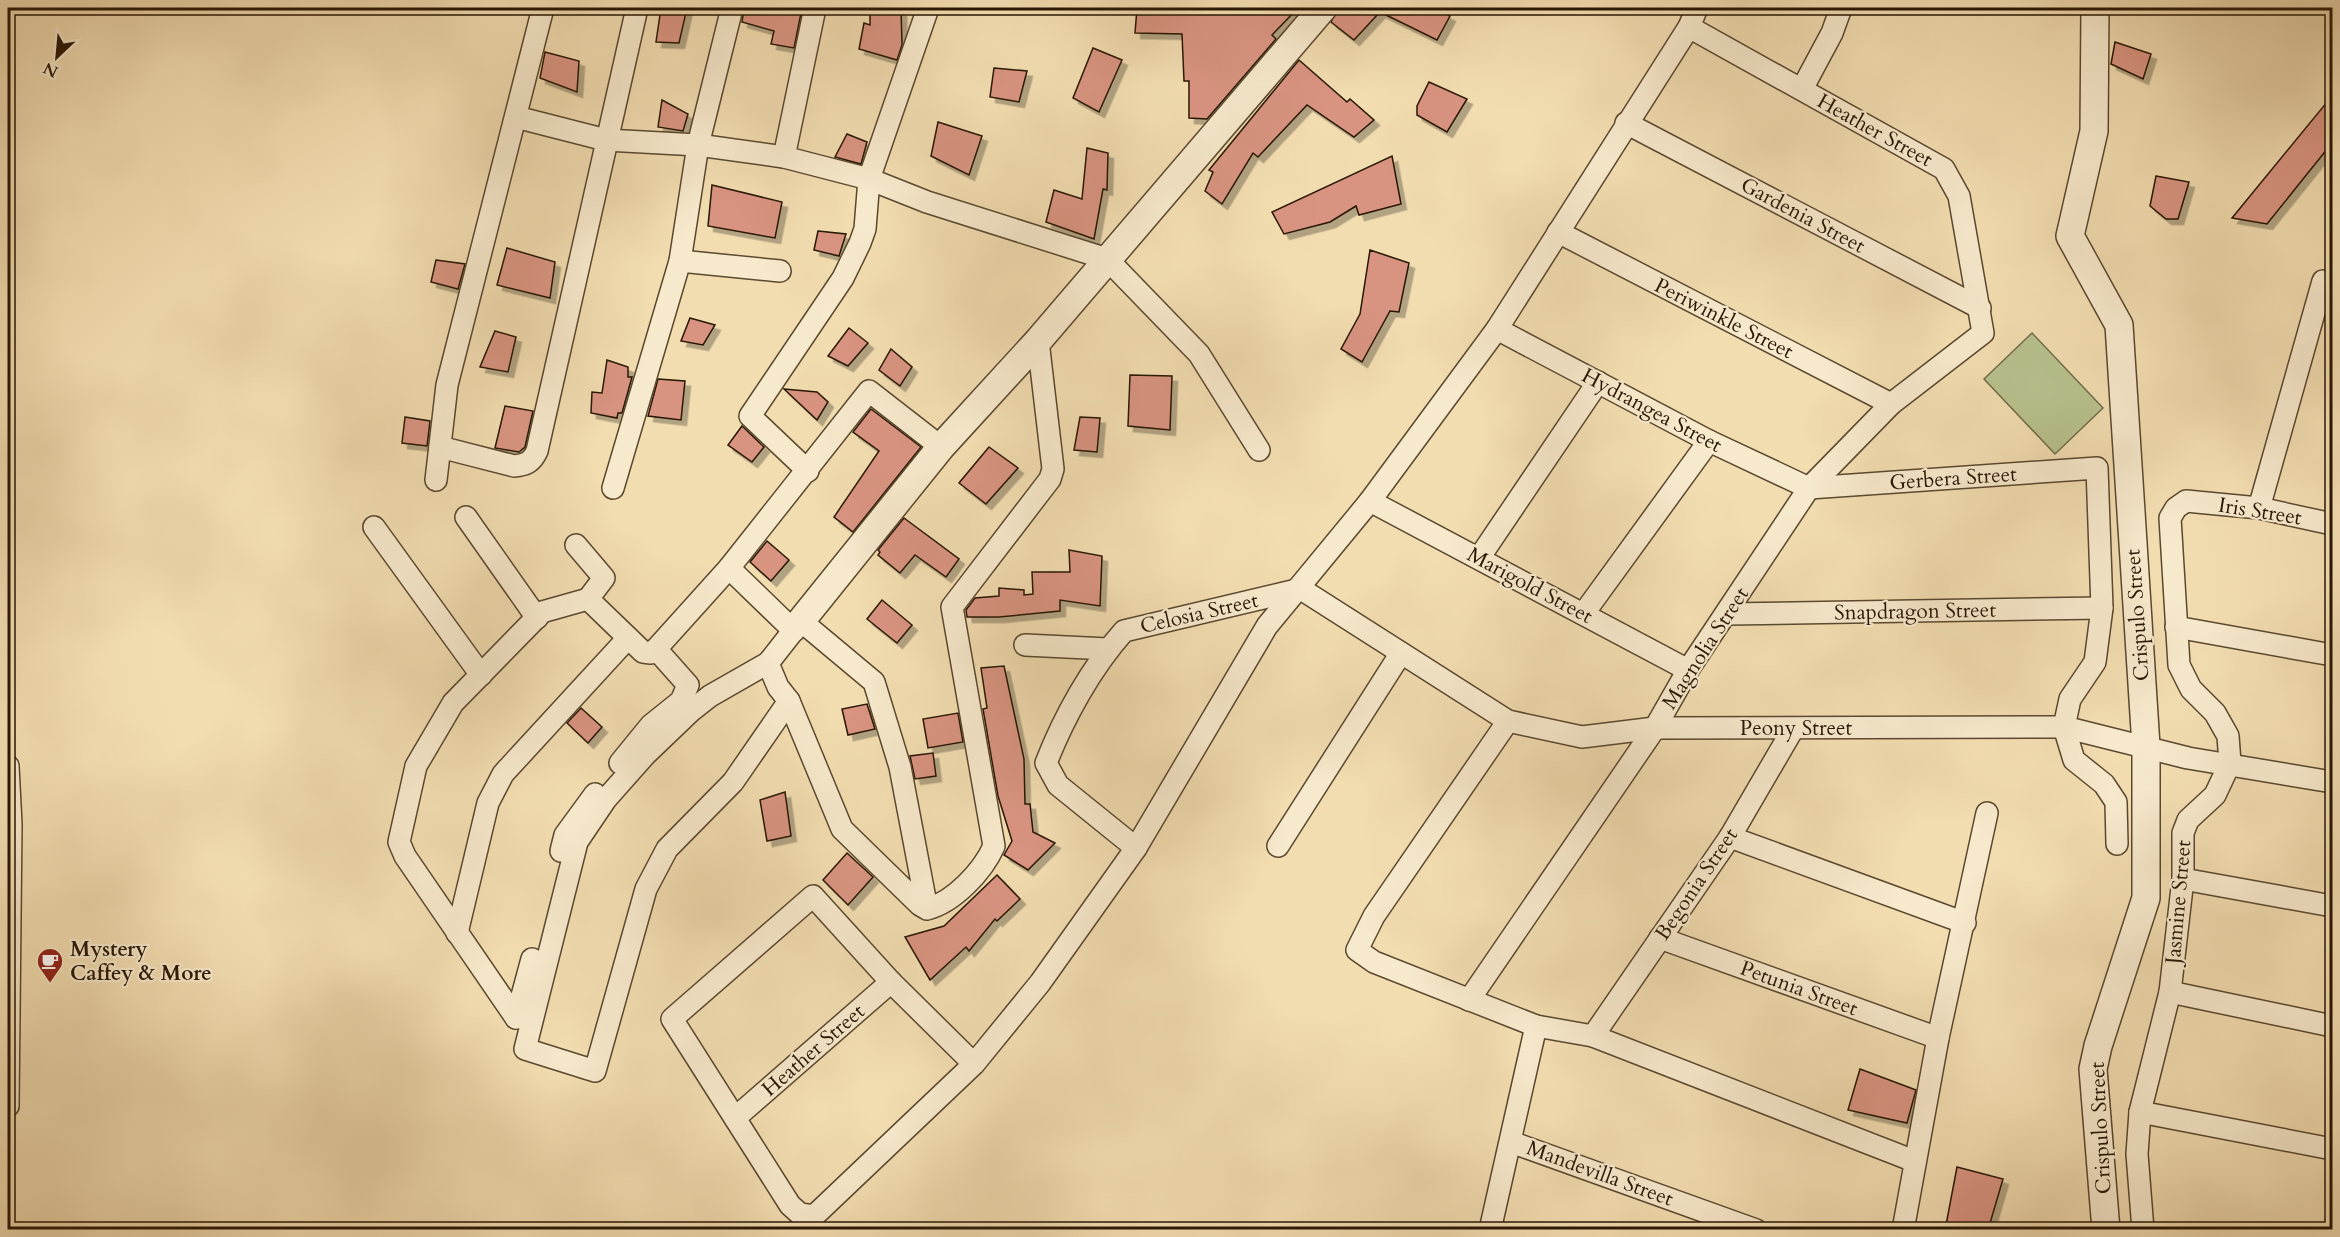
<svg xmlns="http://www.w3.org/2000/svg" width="2340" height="1237" font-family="Cardo,serif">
<defs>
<filter id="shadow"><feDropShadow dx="5.5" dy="5.5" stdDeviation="0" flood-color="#0004"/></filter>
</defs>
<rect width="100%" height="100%" fill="#f2ddb1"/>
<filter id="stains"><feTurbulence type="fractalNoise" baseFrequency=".00333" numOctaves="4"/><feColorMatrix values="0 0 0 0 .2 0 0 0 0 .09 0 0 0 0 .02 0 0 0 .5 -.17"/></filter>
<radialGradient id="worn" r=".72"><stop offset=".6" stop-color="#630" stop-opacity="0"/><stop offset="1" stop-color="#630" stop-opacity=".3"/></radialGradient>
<polygon fill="#b8c28e" stroke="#706c49" stroke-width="1.5" points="2032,333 2103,408 2055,454 1984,379"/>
<g fill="#d99481" stroke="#281604" stroke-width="1.5" filter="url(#shadow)">
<polygon points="661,8 687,8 679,43 656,42"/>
<polygon points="744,8 802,8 794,48 771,44 774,31 742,22"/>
<polygon points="870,8 901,8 902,45 897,60 859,49 864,23 870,25"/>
<polygon points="1137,8 1298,8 1272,35 1276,39 1207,119 1189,118 1189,81 1184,81 1182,34 1135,33"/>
<polygon points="1338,8 1434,8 1450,16 1437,40 1380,12 1354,40 1331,22"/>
<polygon points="2115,42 2151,54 2143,79 2111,64"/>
<polygon points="1093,48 1122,60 1099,112 1073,98"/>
<polygon points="545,52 579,61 577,92 540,78"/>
<polygon points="1299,60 1347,102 1350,99 1374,120 1354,137 1307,105 1258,157 1253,153 1222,204 1205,191 1213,172 1209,170"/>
<polygon points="994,68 1027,71 1019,102 990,97"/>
<polygon points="1429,82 1467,99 1447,132 1417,115 1417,106"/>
<polygon points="2332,96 2332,143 2267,224 2232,218"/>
<polygon points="662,100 688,114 683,131 658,127"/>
<polygon points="938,122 982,136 969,175 931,156"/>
<polygon points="847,134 867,142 861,164 835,157"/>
<polygon points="1087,148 1108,153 1107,190 1103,189 1094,239 1046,222 1054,190 1082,199"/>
<polygon points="1392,156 1401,204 1359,215 1356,206 1330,222 1284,234 1272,212"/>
<polygon points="2156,176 2189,182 2178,219 2166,219 2150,206"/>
<polygon points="712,185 782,202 775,238 708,226"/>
<polygon points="818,231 846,234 839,256 814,250"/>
<polygon points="507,248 555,262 550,298 497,285"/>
<polygon points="1370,250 1409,263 1399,312 1390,311 1362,362 1341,349 1360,314"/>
<polygon points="436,260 465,264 458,289 431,282"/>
<polygon points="690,318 715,325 703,345 681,341"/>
<polygon points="849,328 868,343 848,366 828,356"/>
<polygon points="495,331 516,337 508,372 480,367"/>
<polygon points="891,349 912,367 900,386 879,370"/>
<polygon points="607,360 628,367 628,377 632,377 622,413 618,413 617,418 591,413 592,392 602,393"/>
<polygon points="1130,375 1172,376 1170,430 1128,426"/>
<polygon points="658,379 685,381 681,420 648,416"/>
<polygon points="784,389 817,392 828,402 817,420"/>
<polygon points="505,406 533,411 525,447 519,452 495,448"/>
<polygon points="871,409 921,447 853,532 834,517 879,451 853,432"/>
<polygon points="405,417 430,421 427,446 402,443"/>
<polygon points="1080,417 1100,418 1097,452 1074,450"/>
<polygon points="742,426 764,447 752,462 728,445"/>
<polygon points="989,447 1018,468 986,504 959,483"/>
<polygon points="904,518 959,559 946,577 915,555 900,573 878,555 880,552 878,550"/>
<polygon points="767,541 789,560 771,581 750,562"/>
<polygon points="1069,550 1102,556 1100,606 1060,600 1060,611 999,617 967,617 966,610 975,598 999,596 999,588 1024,590 1024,595 1033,594 1032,572 1070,572"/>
<polygon points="882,600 912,625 897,643 867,619"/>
<polygon points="1004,666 1024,759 1025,804 1030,804 1033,832 1055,843 1028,870 1004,855 1012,841 998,796 983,709 987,708 981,668"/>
<polygon points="867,704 875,729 848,735 842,709"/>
<polygon points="581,708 602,727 588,743 567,723"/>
<polygon points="958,713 963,742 928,748 923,719"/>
<polygon points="933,753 936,776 915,779 910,756"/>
<polygon points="785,792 791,836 767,841 760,800"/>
<polygon points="847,853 873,877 848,905 823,880"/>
<polygon points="997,875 1020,899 997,921 995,919 969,951 966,947 930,980 905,937 944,926"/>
<polygon points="1860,1069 1916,1090 1907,1123 1848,1110"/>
<polygon points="1957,1167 2003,1179 1988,1230 1960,1230 1946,1225"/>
</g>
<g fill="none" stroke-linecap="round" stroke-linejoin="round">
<g stroke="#5a482f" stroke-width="24">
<g id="minor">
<polyline points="1802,89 1832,33 1841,8"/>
<polyline points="516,117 606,140 698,145 784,157 869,179 927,202 1107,259 1199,354 1259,450"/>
<polyline points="1626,123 1980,308"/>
<polyline points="784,157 815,8"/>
<polyline points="1558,232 1891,404"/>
<polyline points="680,261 780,271"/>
<path d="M440,447L514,466C526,465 532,462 537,451L637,8"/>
<polyline points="808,471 750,416 843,278 860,243 865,229 869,179 928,8"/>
<polyline points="436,480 447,385 543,8"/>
<polyline points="613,488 680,261 698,145 732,8"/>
<polyline points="1370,501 1688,670"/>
<polyline points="2259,508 2323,281"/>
<polyline points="466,517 537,618"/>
<polyline points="374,527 481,675"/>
<polyline points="1479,558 1598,382"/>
<polyline points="729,568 794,631"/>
<polyline points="1301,589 1508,721 1582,737 1655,728 2064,727 2070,699 2095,662 2102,608 2097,468 1809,488 1709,441 1497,329"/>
<polyline points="588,599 643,652 651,653 656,649 729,568 869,391 941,447"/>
<polyline points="1584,613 1709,441"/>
<polyline points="1727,614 2102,608"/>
<polyline points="2176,627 2332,655"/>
<polyline points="1025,645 1108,649"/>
<polyline points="768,663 710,696 691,711 645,755 606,799 577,842 525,1049 595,1071 646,889 667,849 733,782 789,701"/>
<polyline points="1508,721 1374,916 1357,950 1374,962 1536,1026 1593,1036 1914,1161"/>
<polyline points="620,763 651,725 681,701 688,685 656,649"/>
<polyline points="8,766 11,824 8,1106"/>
<polyline points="1730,837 1965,923"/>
<polyline points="2117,844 2116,802 2104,784 2074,760 2064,727 2188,758 2332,782"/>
<polyline points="1278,846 1401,653"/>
<path d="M1136,848L1058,785L1046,763C1064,717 1091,668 1124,631L1301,589"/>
<polyline points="561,851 565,835 595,794"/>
<polyline points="2183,879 2332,906"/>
<path d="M927,909L900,767L874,682L801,621L768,663L778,687L789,701L842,829L920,905L927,909C954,902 983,871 994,846L952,607L1050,479L1053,469L1038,341"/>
<polyline points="457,933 488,803 503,774 628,638"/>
<polyline points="1660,938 1938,1038"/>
<polyline points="2170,992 2332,1026"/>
<polyline points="1469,1000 1655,728 1688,670 1809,488 1891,404 1983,333 1959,196 1944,169 1689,27"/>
<polyline points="516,1018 405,856 399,842 416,766 453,703 542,612 588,599 604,578 576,545"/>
<polyline points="516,1018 532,959"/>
<polyline points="1593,1036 1730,837 1793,729"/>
<polyline points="974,1064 891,982 813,896 672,1019 790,1205 800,1214 814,1216 974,1064 1040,983 1136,848 1267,626 1370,501 1497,329 1689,27 1697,8"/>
<polyline points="2140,1112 2332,1149"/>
<polyline points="735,1118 891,982"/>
<polyline points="1511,1142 1756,1230"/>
<polyline points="1490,1230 1536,1026"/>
<polyline points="1903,1230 1938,1038 1987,813"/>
<polyline points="2143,1230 2137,1154 2140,1112 2170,992 2183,879 2183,833 2188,820 2215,795 2230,763 2228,736 2215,713 2191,689 2179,665 2170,518 2176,508 2186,501 2259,508 2332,524"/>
</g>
</g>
<g stroke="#5a482f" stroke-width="30">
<g id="tertiary">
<polyline points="2095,8 2094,131 2070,236 2119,325 2146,746 2146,898 2098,1046 2093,1069 2106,1230"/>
<polyline points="801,621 941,447 1038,341 1323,8"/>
</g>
</g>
<use href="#minor" stroke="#f7e9cc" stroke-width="21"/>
<use href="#tertiary" stroke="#f7e9cc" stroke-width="27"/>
</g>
<defs>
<g id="cafe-pin" transform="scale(1.35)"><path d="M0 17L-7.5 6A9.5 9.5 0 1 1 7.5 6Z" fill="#8f2418" stroke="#f7e9cc"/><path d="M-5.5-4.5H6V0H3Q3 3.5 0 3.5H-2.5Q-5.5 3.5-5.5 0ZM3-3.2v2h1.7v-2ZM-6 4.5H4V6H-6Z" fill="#fff"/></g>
</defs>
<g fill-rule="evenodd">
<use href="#cafe-pin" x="50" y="961"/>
</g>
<g text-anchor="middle" stroke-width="4.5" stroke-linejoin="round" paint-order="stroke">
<g font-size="21" fill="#281604" stroke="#f7e9cc">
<text transform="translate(1875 130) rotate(29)" y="7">Heather Street</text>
<text transform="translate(1803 215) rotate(28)" y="7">Gardenia Street</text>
<text transform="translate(1724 318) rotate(27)" y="7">Periwinkle Street</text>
<text transform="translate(1652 410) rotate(28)" y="7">Hydrangea Street</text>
<text transform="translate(1953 478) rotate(-4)" y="7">Gerbera Street</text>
<text transform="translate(2260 511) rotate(9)" y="7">Iris Street</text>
<text transform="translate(1530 585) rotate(28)" y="7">Marigold Street</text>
<text transform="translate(1915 611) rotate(-1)" y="7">Snapdragon Street</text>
<text transform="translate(1199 613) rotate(-13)" y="7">Celosia Street</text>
<text transform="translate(2137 615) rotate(-94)" y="7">Crispulo Street</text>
<text transform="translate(1705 648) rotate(-57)" y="7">Magnolia Street</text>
<text x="1796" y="735">Peony Street</text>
<text transform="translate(1696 884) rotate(-56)" y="7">Begonia Street</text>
<text transform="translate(2178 902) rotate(-85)" y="7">Jasmine Street</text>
<text transform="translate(1799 988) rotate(20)" y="7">Petunia Street</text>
<text transform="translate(813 1050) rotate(-41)" y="7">Heather Street</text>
<text transform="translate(2100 1128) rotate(-93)" y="7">Crispulo Street</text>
<text transform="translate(1600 1173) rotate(20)" y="7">Mandevilla Street</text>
</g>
<g font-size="21" font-weight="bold" fill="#281604" stroke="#f7e9cc" text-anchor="start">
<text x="70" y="956">Mystery<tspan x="70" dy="24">Caffey &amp; More</tspan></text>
</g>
</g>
<rect width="2340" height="1237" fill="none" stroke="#f2ddb1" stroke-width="30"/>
<rect x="9" y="9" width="2322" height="1219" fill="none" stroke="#281604" stroke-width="3"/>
<rect x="15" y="15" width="2310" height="1207" fill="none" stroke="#281604" stroke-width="1.5"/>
<g transform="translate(57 57) rotate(206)" stroke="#f7e9cc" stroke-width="4.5" paint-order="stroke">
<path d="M0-4.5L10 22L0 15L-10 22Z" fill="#281604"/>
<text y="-9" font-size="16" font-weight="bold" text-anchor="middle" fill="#281604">N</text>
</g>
<rect width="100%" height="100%" filter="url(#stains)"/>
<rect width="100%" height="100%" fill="url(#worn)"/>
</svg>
